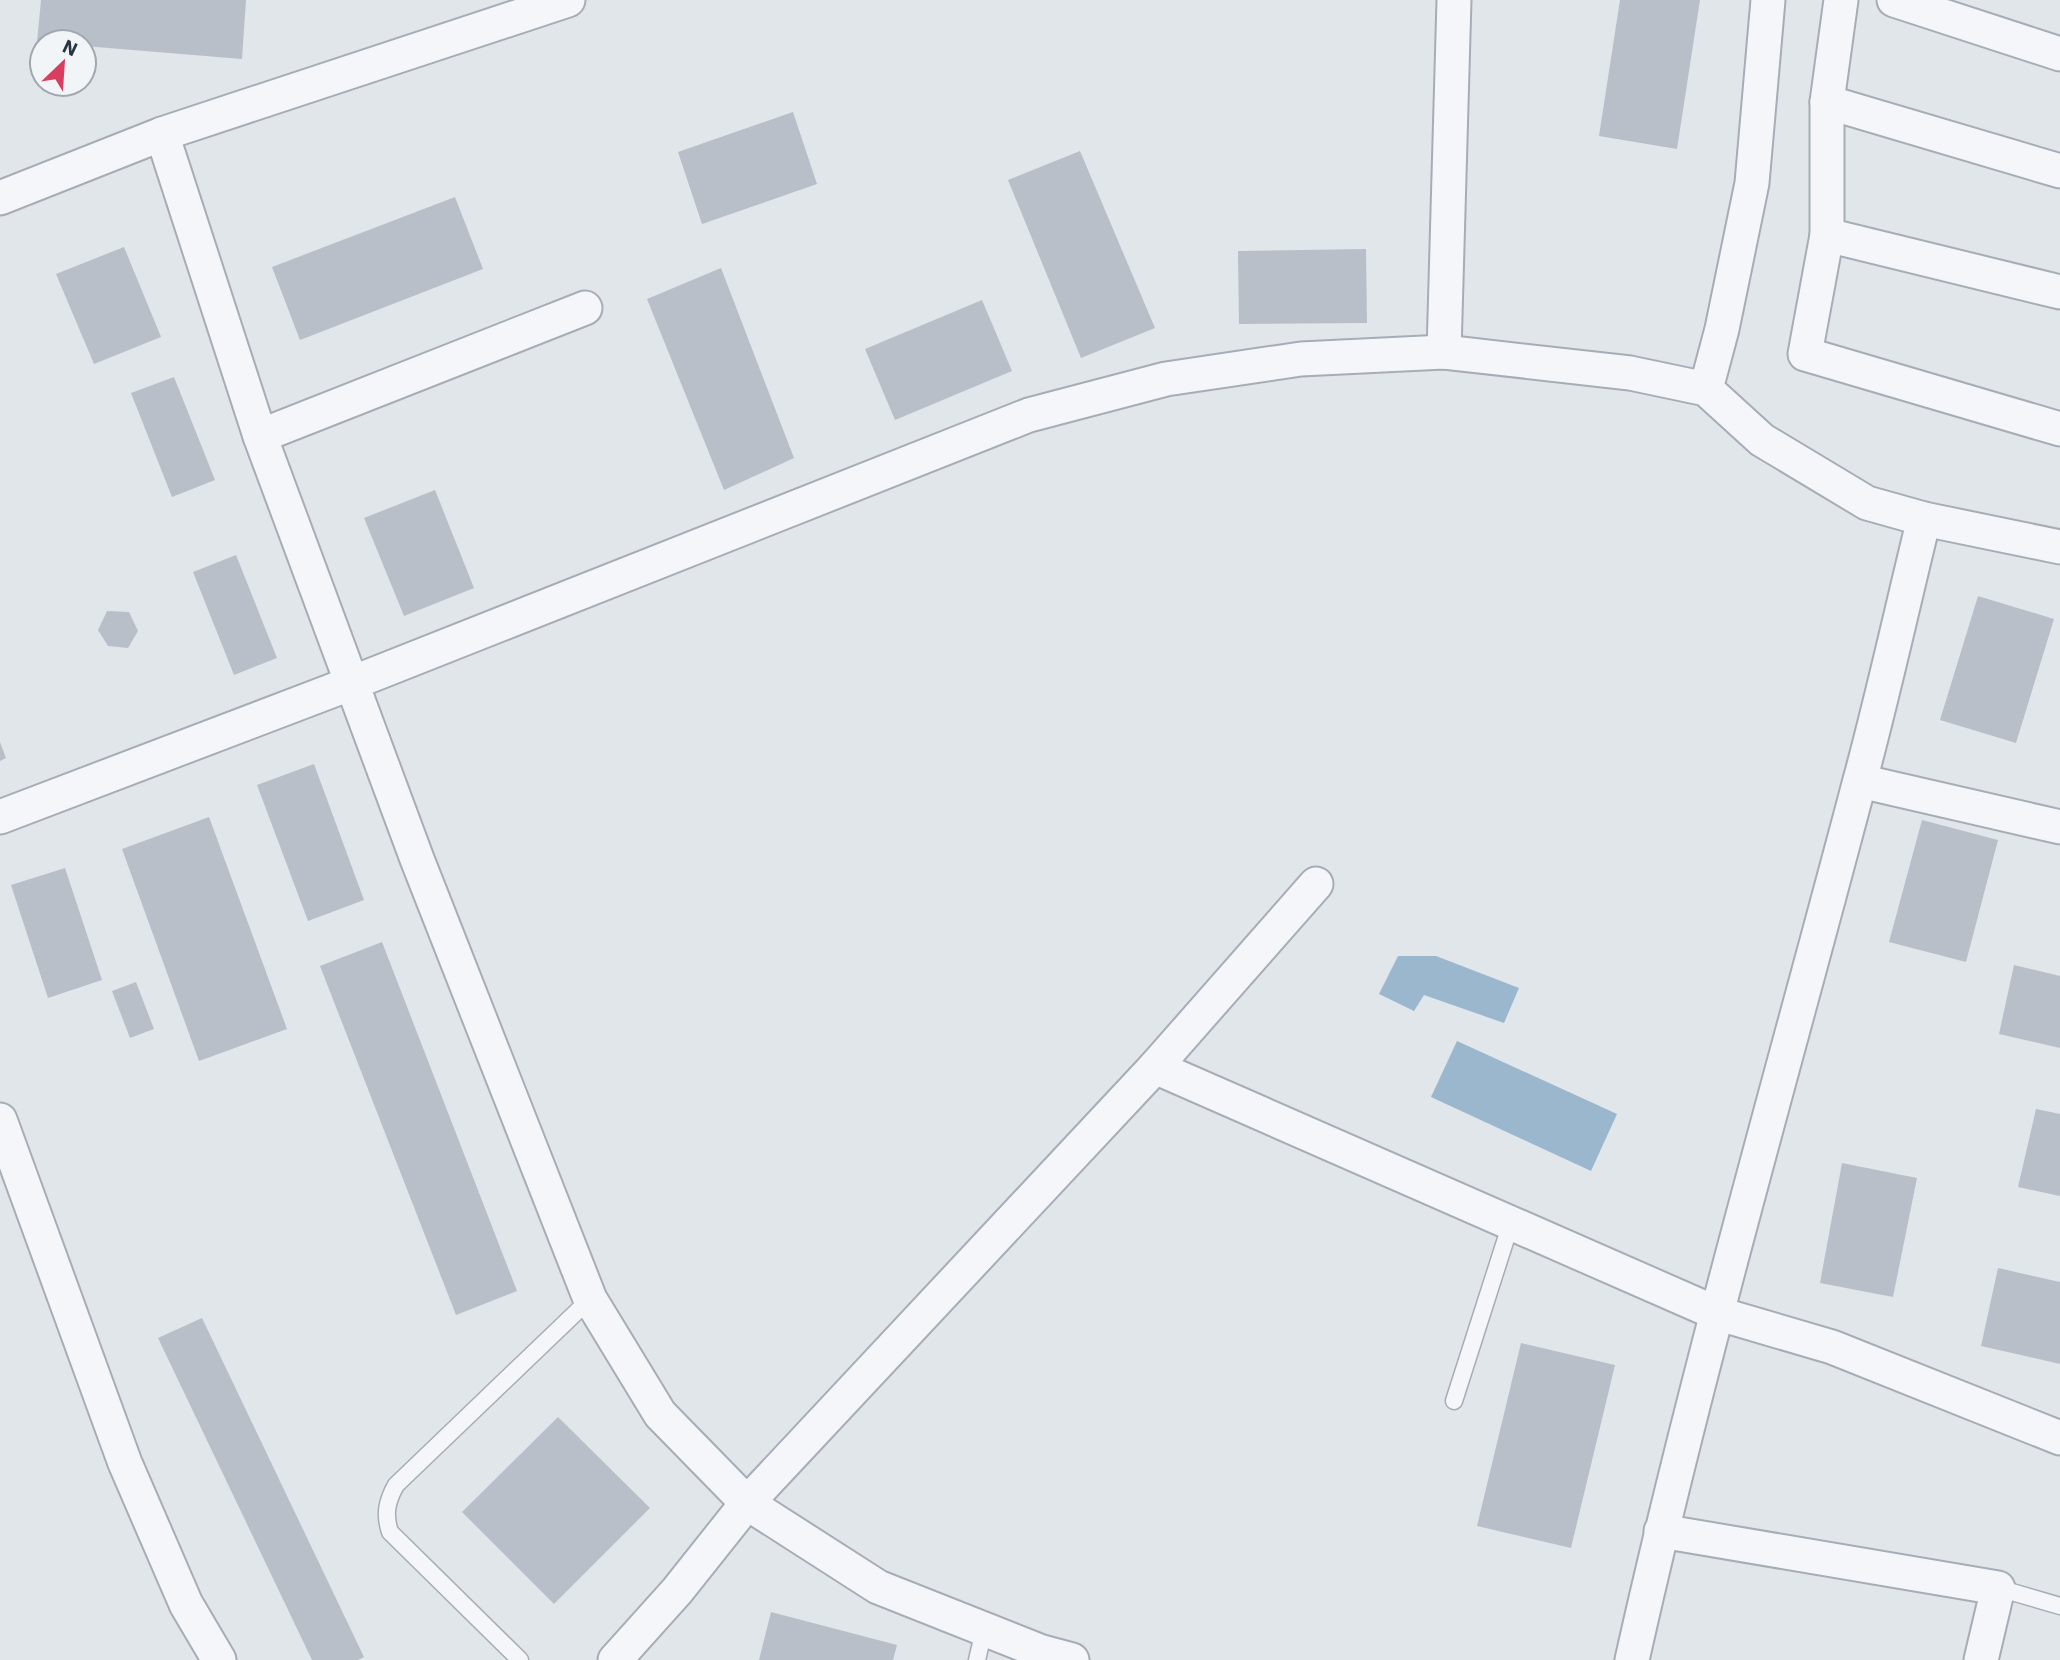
<svg xmlns="http://www.w3.org/2000/svg" width="2060" height="1660" font-family="'IBM Plex Sans',sans-serif">
<rect width="100%" height="100%" fill="#e1e6eb"/>
<g fill="#9ab7ce">
<polygon points="1398,956 1436,956 1519,988 1504,1023 1424,995 1414,1011 1379,994"/>
<polygon points="1457,1041 1617,1114 1591,1171 1431,1097"/>
</g>
<g fill="#b8bfc9">
<polygon points="41,0 246,0 242,59 84,46 84,42 37,42"/>
<polygon points="1620,0 1700,0 1677,149 1599,136"/>
<polygon points="793,112 817,184 702,224 678,152"/>
<polygon points="1080,151 1155,328 1081,358 1008,180"/>
<polygon points="455,197 483,269 300,340 272,267"/>
<polygon points="124,247 161,337 94,364 56,274"/>
<polygon points="1366,249 1367,323 1239,324 1238,251"/>
<polygon points="721,268 794,458 724,490 647,299"/>
<polygon points="982,300 1012,371 895,420 865,349"/>
<polygon points="174,377 215,480 172,497 131,393"/>
<polygon points="435,490 474,588 404,616 364,518"/>
<polygon points="236,555 277,658 234,675 193,572"/>
<polygon points="1978,596 2054,619 2016,743 1940,720"/>
<polygon points="107,611 129,612 138,631 128,648 108,646 98,630"/>
<polygon points="0,742 6,758 0,761"/>
<polygon points="314,764 364,900 308,921 257,785"/>
<polygon points="209,817 287,1029 199,1061 122,849"/>
<polygon points="1922,820 1998,840 1966,962 1889,942"/>
<polygon points="65,868 102,980 48,998 11,885"/>
<polygon points="382,942 517,1291 456,1315 320,966"/>
<polygon points="2014,965 2060,976 2060,1048 1999,1034"/>
<polygon points="136,982 154,1029 130,1038 112,991"/>
<polygon points="2036,1109 2060,1114 2060,1196 2018,1187"/>
<polygon points="1842,1163 1917,1178 1893,1297 1820,1283"/>
<polygon points="1998,1268 2060,1282 2060,1364 1981,1346"/>
<polygon points="202,1318 364,1657 358,1660 312,1660 158,1338"/>
<polygon points="1521,1343 1615,1365 1571,1548 1477,1526"/>
<polygon points="558,1417 650,1508 554,1604 462,1512"/>
<polygon points="771,1612 897,1645 893,1660 759,1660"/>
</g>
<g fill="none" stroke-linecap="round" stroke-linejoin="round">
<g stroke="#a6adb6" stroke-width="19">
<g id="lane">
<polyline points="1454,1401 1511,1223"/>
<polyline points="1998,1588 2060,1606"/>
<path d="M520,1660L390,1532C384,1514 387,1501 396,1485L590,1299"/>
<polyline points="977,1660 984,1630"/>
</g>
</g>
<g stroke="#a6adb6" stroke-width="37">
<g id="street">
<polyline points="1841,0 1827,102 1827,235 1805,354 2060,429"/>
<polyline points="1894,0 2060,54"/>
<polyline points="1827,102 2060,171"/>
<polyline points="162,134 260,436 417,859 590,1299 660,1414 747,1503 878,1587 1042,1652 1072,1660"/>
<polyline points="0,198 162,134 568,0"/>
<polyline points="1827,235 2060,292"/>
<polyline points="1444,352 1454,0"/>
<polyline points="1706,389 1722,329 1752,183 1768,0"/>
<polyline points="260,436 585,308"/>
<polyline points="1860,781 2060,827"/>
<polyline points="0,817 352,683 1029,415 1166,379 1301,359 1444,352 1630,373 1706,389 1762,440 1867,503 1924,519 2060,547"/>
<polyline points="1155,1067 1716,1313 1832,1347 2060,1438"/>
<polyline points="0,1120 125,1463 186,1604 219,1660"/>
<polyline points="1661,1531 1998,1588 1981,1660"/>
<polyline points="615,1660 677,1591 747,1503 1155,1067 1316,884"/>
<path d="M1632,1660C1698,1365 1782,1076 1859,784C1883,696 1902,608 1924,519"/>
</g>
</g>
<use href="#lane" stroke="#f5f6f9" stroke-width="16"/>
<use href="#street" stroke="#f5f6f9" stroke-width="33"/>
</g>
<g transform="translate(63 63) rotate(25)"><circle r="33" fill="#f1f5f8" stroke="#a1a8b0" stroke-width="2"/>
<path d="M0-5L12 26L0 18L-12 26Z" fill="#d93e60"/>
<text y="-10" font-size="19" font-weight="bold" text-anchor="middle" fill="#283444">N</text>
</g>
</svg>
